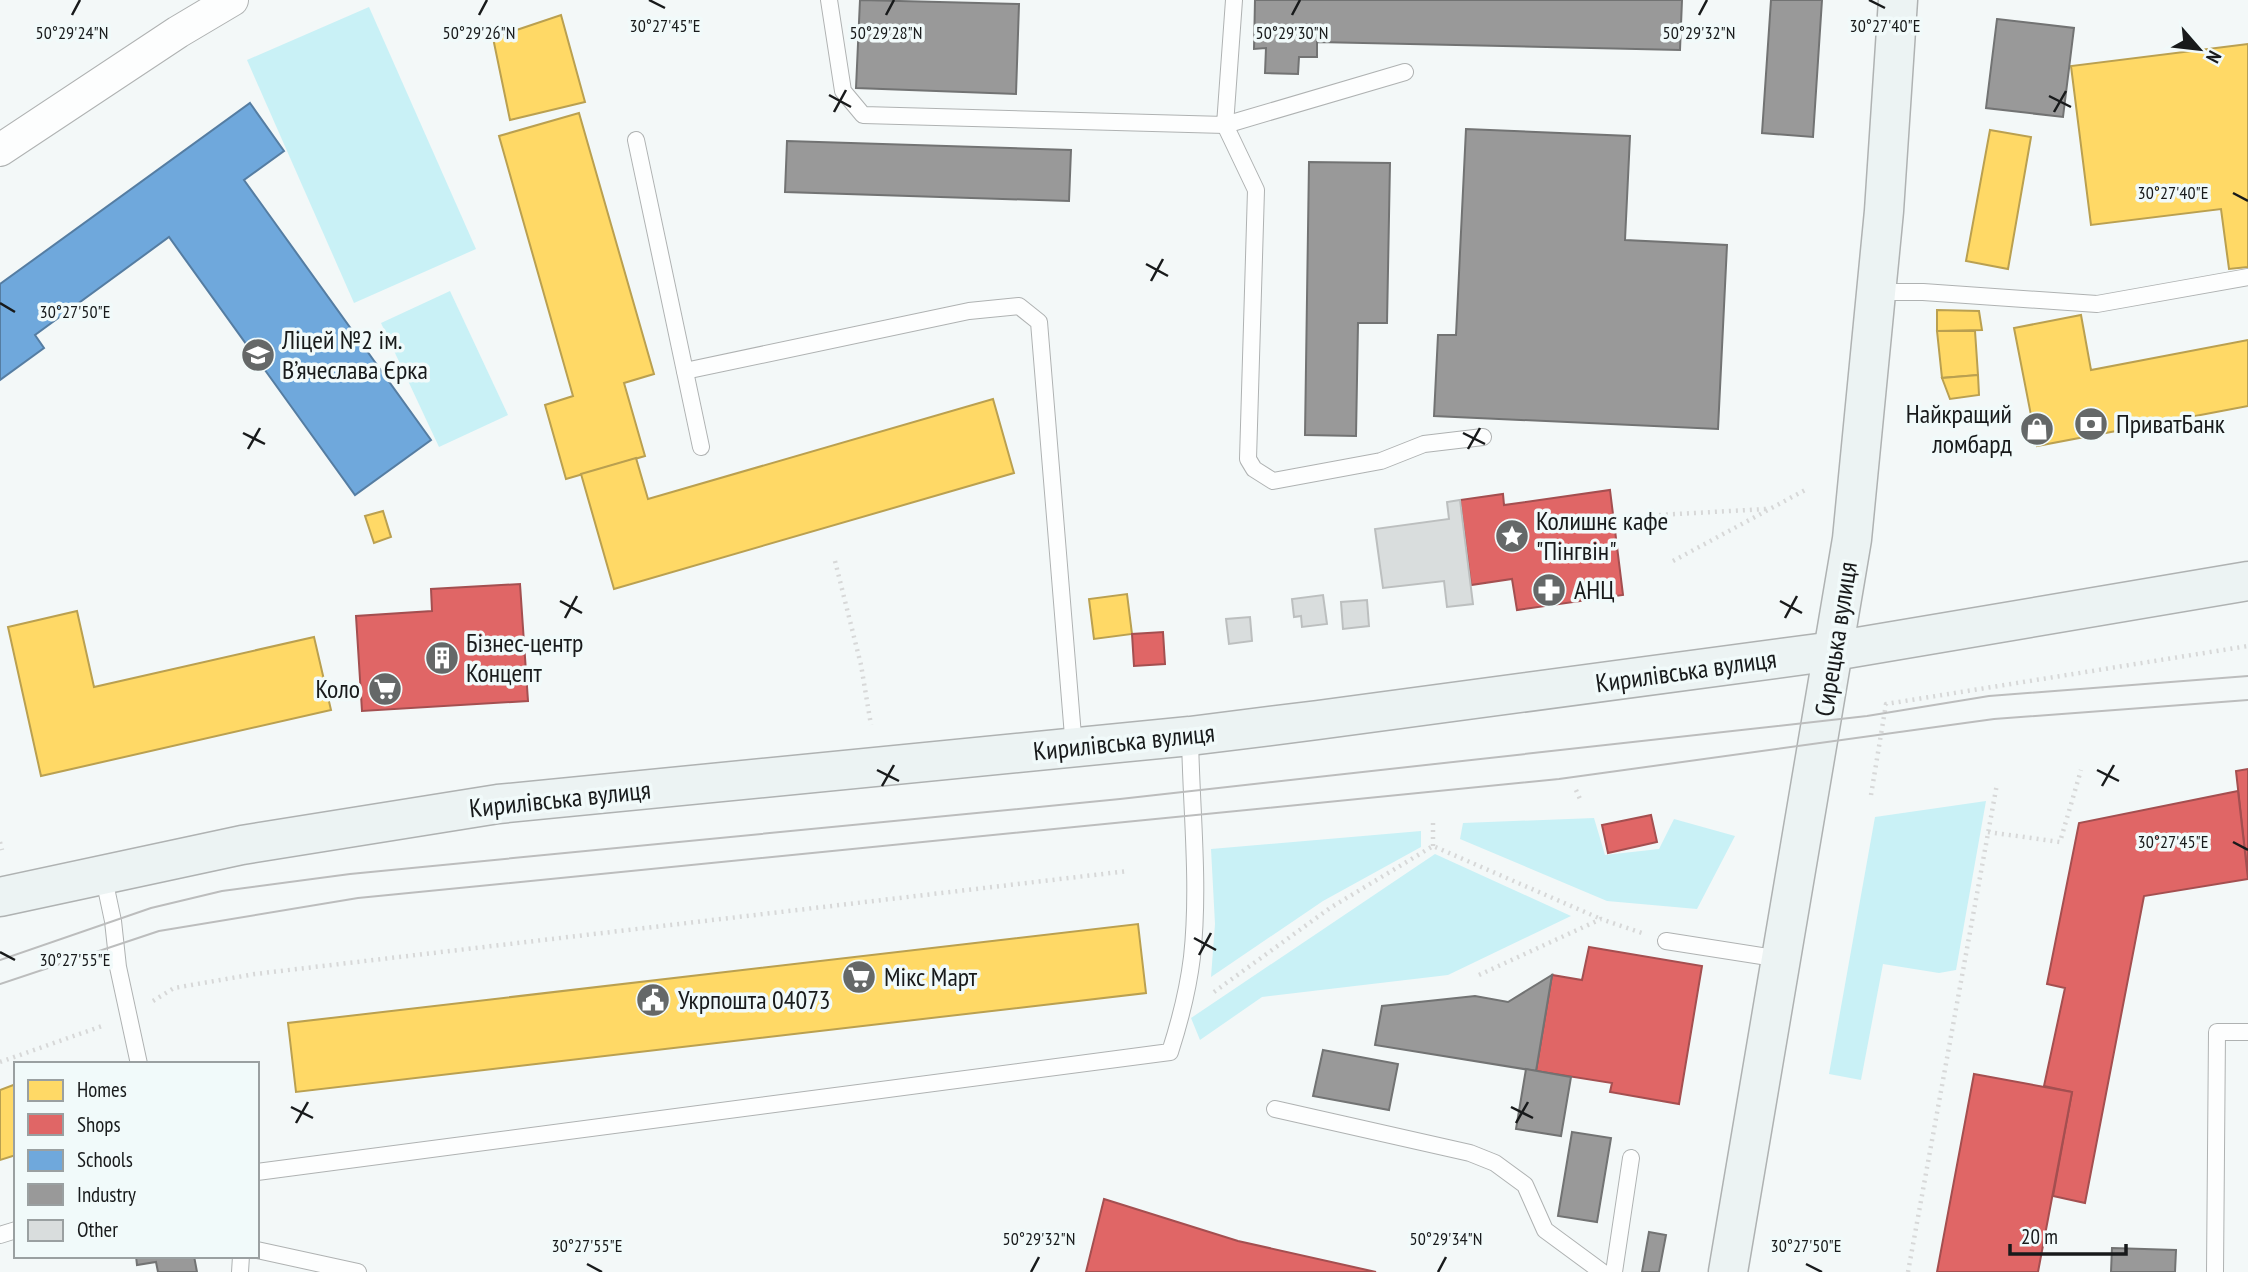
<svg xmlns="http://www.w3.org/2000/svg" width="2248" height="1272" font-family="'PT Sans Narrow',sans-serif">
<rect width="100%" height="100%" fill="#f3f8f8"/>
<g fill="#c9f1f6">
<polygon points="369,7 476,249 354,303 247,60"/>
<polygon points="450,291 508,415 439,447 381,323"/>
<polygon points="1986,801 1956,970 1939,973 1883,964 1861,1080 1829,1074 1875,817"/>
<polygon points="1594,818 1605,855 1659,849 1674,819 1735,836 1697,909 1607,901 1460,839 1463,823"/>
<polygon points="1421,831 1421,847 1323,901 1211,977 1215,924 1211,849"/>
<polygon points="1435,854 1571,916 1448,975 1262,997 1200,1040 1191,1018"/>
</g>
<g fill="#ffd966" stroke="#baa050" stroke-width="2">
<polygon points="561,15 585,102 510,120 493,38"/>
<polygon points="2248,44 2248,267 2229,269 2221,209 2091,225 2071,66"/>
<polygon points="579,113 654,374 624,383 645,456 566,479 545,405 573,396 499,136"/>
<polygon points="1990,130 2031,137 2008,269 1966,261"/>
<polygon points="1937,310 1979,311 1982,330 1937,331"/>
<polygon points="2081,315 2091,370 2248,340 2248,406 2037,446 2014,328"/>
<polygon points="1937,331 1975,331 1978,375 1942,378"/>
<polygon points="1978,375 1979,395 1950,399 1942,378"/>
<polygon points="993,399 1014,473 614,589 581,474 636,458 648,499"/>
<polygon points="383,511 391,537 374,543 365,516"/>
<polygon points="1127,594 1132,634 1094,639 1089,599"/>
<polygon points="77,611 94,687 314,637 331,710 41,776 8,627"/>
<polygon points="1138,924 1146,993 296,1092 288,1023"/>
<polygon points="16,1084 16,1155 0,1160 0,1090"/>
</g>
<g fill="#e06666" stroke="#a44f50" stroke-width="2">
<polygon points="1610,490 1623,595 1517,610 1512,579 1471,585 1460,500 1503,494 1504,505"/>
<polygon points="520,584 528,701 362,711 356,616 432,611 431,589"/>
<polygon points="1163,632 1165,664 1134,666 1132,634"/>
<polygon points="2248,769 2248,878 2236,771"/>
<polygon points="2238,791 2248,879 2144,896 2085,1203 2053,1196 2072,1092 2044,1086 2065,988 2047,984 2079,823"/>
<polygon points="1651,815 1657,842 1608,853 1602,825"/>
<polygon points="1589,947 1702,966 1679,1104 1610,1092 1612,1083 1536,1071 1552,975 1582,980"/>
<polygon points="1974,1074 2072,1092 2038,1272 1937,1272"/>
<polygon points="1104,1199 1238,1241 1376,1272 1086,1272"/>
</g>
<polygon fill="#6fa8dc" stroke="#557da2" stroke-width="2" points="250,103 284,151 244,180 431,440 355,495 169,237 35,335 44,348 0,380 0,284"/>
<g fill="#999" stroke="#727373" stroke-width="2">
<polygon points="860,0 1019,4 1016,94 856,88"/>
<polygon points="1255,0 1682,0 1680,50 1317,42 1317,57 1299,57 1298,74 1265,73 1266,48 1254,49"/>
<polygon points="1771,0 1822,0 1813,137 1762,133"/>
<polygon points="1997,19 2074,28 2063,117 1986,108"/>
<polygon points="1466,129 1630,136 1625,240 1727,245 1718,429 1434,416 1438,335 1456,335"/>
<polygon points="787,141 1071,150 1069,201 785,192"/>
<polygon points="1309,162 1390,163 1387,323 1358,323 1356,436 1305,435"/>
<polygon points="1552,975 1536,1071 1375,1045 1382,1006 1475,996 1508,1002"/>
<polygon points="1323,1050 1398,1064 1389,1110 1313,1096"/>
<polygon points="1526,1069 1571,1077 1561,1136 1516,1129"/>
<polygon points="1572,1132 1611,1138 1597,1222 1558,1216"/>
<polygon points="1649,1232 1666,1235 1659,1272 1642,1272"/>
<polygon points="2112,1248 2176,1250 2175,1272 2111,1272"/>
<polygon points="136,1256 194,1256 197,1272 158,1272 156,1262 137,1265"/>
</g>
<g fill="#d9dddd" stroke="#bcbfbf" stroke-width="2">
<polygon points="1460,500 1473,604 1447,607 1444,581 1383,588 1375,529 1449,519 1447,502"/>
<polygon points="1323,595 1327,624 1302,627 1301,616 1294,617 1292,599"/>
<polygon points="1367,600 1369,626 1343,629 1341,602"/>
<polygon points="1250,617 1252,641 1229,644 1226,619"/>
</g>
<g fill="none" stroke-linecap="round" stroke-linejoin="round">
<g stroke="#afb2b2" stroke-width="18">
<g id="lane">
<polyline points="829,0 843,91 863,115 1225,125 1234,0"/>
<polyline points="1405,72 1225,125 1256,190 1248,459 1254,469 1273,481 1381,461 1424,444 1483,437"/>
<polyline points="636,140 701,447"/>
<polyline points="1877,292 1923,292 2097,304 2248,277"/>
<polyline points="685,371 969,311 1019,306 1039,322 1074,748"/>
<polyline points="103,874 113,921 118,967 139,1064"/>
<polyline points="1666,941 1781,959"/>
<polyline points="1275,1109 1470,1153 1495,1163 1525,1185 1545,1230 1602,1272"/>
<path d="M257,1172L1170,1052C1180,1021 1188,990 1192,957C1200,884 1191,809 1190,736"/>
<polyline points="0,1235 16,1230"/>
<polyline points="257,1250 358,1272"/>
<polyline points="240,1272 241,1256"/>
<polyline points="1614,1272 1631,1158"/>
<polyline points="2215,1272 2217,1032 2248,1032"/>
</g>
</g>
<g stroke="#afb2b2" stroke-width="34">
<polyline id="street" points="0,150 178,32 232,0"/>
</g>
<g stroke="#afb2b2" stroke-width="41">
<g id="secondary">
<polyline points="0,897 242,845 498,804 1190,736 1318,720 1834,651 2248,581"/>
<polyline points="1728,1272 1852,539 1884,211 1898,0"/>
</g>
</g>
<g stroke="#d7d8d8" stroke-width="4.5" stroke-dasharray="2 5" stroke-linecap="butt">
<polyline points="1659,515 1766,509"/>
<polyline points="835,561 861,665 871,725"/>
<polyline points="1673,561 1807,489"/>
<polyline points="1576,790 1580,799"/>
<polyline points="1871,795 1886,704 2248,646"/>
<polyline points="1988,832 2060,842 2081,770"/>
<polyline points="0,842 2,850"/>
<polyline points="1433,846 1433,820"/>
<polyline points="1479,975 1601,919 1642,933"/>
<polyline points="1214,992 1330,908 1433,846 1601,919"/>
<polyline points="153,1001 174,988 255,974 1128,871"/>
<polyline points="0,1062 105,1025"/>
<polyline points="1908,1272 1997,784"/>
</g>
<use href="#lane" stroke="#fdfefe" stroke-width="16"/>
<use href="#street" stroke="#fdfefe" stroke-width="32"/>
<use href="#secondary" stroke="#ecf3f3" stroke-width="38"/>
<g stroke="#bcbdbd" stroke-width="2">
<polyline points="0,960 151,908 222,891 350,874 1120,799 1867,716 1989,696 2248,676"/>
<polyline points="0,984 159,931 358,898 1559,779 1994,719 2248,700"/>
</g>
</g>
<path fill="none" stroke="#181a1b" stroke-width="2.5" d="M649,0L665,8M1869,0L1885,8M72,15L80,0M479,15L487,0M886,15L894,0M1292,15L1300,0M1699,15L1707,0M829,95L851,107M2049,96L2071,107M834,112L846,90M2054,112L2066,91M2233,193L2248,201M1146,264L1168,276M1151,281L1163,259M0,303L15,312M243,433L265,444M1463,433L1485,444M248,449L260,428M1468,449L1480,428M560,601L582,613M1780,601L1802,613M565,618L577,596M1785,618L1797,596M877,770L899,781M2097,770L2119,781M882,786L894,765M2102,786L2114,765M2233,842L2248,850M1194,938L1216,950M0,952L15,960M1199,955L1211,933M291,1107L313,1118M1511,1107L1533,1118M296,1123L308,1102M1516,1123L1528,1102M587,1264L602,1272M1806,1264L1822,1272M1031,1272L1039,1257M1438,1272L1446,1257"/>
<defs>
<g id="school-disc" transform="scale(1.75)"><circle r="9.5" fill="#656868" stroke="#f1fafa"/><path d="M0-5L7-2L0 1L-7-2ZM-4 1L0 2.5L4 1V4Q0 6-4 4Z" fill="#fff"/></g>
<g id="bank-disc" transform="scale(1.75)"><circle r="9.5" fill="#656868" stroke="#f1fafa"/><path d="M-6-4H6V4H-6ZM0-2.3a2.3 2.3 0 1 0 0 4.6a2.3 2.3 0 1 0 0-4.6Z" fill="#fff"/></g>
<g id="shop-disc" transform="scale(1.75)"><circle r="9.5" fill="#656868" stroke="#f1fafa"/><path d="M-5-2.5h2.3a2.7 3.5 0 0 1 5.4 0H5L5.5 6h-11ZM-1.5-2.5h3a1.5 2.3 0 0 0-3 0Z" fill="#fff"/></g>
<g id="sight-disc" transform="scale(1.75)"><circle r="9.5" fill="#656868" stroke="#f1fafa"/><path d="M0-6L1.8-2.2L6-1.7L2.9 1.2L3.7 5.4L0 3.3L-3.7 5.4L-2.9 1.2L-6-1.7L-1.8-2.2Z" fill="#fff"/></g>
<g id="pharmacy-disc" transform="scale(1.75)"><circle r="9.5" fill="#656868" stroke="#f1fafa"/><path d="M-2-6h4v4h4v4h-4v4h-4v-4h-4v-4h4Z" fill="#fff"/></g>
<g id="building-disc" transform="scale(1.75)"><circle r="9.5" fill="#656868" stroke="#f1fafa"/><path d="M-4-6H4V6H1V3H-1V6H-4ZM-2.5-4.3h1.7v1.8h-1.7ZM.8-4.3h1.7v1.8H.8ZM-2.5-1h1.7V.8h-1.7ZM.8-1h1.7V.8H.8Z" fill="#fff"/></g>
<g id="supermarket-disc" transform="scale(1.75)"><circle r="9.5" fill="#656868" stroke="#f1fafa"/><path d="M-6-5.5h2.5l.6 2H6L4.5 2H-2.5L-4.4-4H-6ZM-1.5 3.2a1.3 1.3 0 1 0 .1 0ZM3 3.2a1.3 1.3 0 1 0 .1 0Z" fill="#fff"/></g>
<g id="civic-disc" transform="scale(1.75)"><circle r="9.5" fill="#656868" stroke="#f1fafa"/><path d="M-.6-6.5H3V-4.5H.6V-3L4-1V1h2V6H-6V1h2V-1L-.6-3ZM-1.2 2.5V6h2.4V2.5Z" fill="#fff"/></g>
</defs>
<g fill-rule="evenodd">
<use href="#school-disc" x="258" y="355"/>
<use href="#bank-disc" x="2091" y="424"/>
<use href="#shop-disc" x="2037" y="429"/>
<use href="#sight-disc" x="1512" y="536"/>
<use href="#pharmacy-disc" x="1549" y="590"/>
<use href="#building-disc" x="442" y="658"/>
<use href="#supermarket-disc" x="385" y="689"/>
<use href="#supermarket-disc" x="859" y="977"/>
<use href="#civic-disc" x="653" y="1000"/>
</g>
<g text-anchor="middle" stroke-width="7" stroke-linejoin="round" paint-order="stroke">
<g font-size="26" fill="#181a1b" stroke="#f1fafa" text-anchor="start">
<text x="282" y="349">Ліцей №2 ім.<tspan x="282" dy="30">В’ячеслава Єрка</tspan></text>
<text x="2012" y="423" text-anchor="end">Найкращий<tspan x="2012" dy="30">ломбард</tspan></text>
<text x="2116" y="433">ПриватБанк</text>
<text x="1536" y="530">Колишнє кафе<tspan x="1536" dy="30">"Пінгвін"</tspan></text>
<text x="1574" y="599">АНЦ</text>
<text x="466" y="652">Бізнес-центр<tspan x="466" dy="30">Концепт</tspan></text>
<text x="360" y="698" text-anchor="end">Коло</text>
<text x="884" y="986">Мікс Март</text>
<text x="678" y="1009">Укрпошта 04073</text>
</g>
<g font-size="26" fill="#181a1b" stroke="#f1fafa">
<text transform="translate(1836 639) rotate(-81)" y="9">Сирецька вулиця</text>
<text transform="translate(1686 671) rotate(-8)" y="9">Кирилівська вулиця</text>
<text transform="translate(1124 742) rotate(-6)" y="9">Кирилівська вулиця</text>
<text transform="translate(560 799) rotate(-6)" y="9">Кирилівська вулиця</text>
</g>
</g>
<g font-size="18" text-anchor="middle" fill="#181a1b" stroke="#f1fafa" stroke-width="7" stroke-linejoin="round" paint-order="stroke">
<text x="1885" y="32">30°27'40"E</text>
<text x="665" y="32">30°27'45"E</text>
<text x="72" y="39">50°29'24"N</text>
<text x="479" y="39">50°29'26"N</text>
<text x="886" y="39">50°29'28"N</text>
<text x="1292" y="39">50°29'30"N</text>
<text x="1699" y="39">50°29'32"N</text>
<text x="2173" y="199">30°27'40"E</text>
<text x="75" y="318">30°27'50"E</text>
<text x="2173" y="848">30°27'45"E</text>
<text x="75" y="966">30°27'55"E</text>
<text x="1039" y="1245">50°29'32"N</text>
<text x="1446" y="1245">50°29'34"N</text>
<text x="587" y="1252">30°27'55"E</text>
<text x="1806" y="1252">30°27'50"E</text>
</g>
<rect x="14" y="1062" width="245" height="196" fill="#f1fafa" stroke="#9aa0a1" stroke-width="2"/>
<rect x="28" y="1080" width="35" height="21" fill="#ffd966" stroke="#9aa0a1" stroke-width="2"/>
<text x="77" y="1097" font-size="21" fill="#181a1b">Homes</text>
<rect x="28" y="1114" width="35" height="21" fill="#e06666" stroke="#9aa0a1" stroke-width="2"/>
<text x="77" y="1132" font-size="21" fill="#181a1b">Shops</text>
<rect x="28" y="1150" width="35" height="21" fill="#6fa8dc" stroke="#9aa0a1" stroke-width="2"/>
<text x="77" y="1167" font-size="21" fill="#181a1b">Schools</text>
<rect x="28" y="1184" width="35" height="21" fill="#999999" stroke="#9aa0a1" stroke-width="2"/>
<text x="77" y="1202" font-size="21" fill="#181a1b">Industry</text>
<rect x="28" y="1220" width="35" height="21" fill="#d9dddd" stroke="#9aa0a1" stroke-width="2"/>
<text x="77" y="1237" font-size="21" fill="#181a1b">Other</text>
<g transform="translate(2199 49) rotate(118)" stroke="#f1fafa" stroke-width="5" paint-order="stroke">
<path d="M0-5L12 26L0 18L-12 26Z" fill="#181a1b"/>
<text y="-10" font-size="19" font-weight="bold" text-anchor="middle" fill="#181a1b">N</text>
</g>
<path d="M2010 1244v10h116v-10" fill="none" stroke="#181a1b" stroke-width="3.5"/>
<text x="2021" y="1244" font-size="21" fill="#181a1b" stroke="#f1fafa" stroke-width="5" paint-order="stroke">20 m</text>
</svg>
